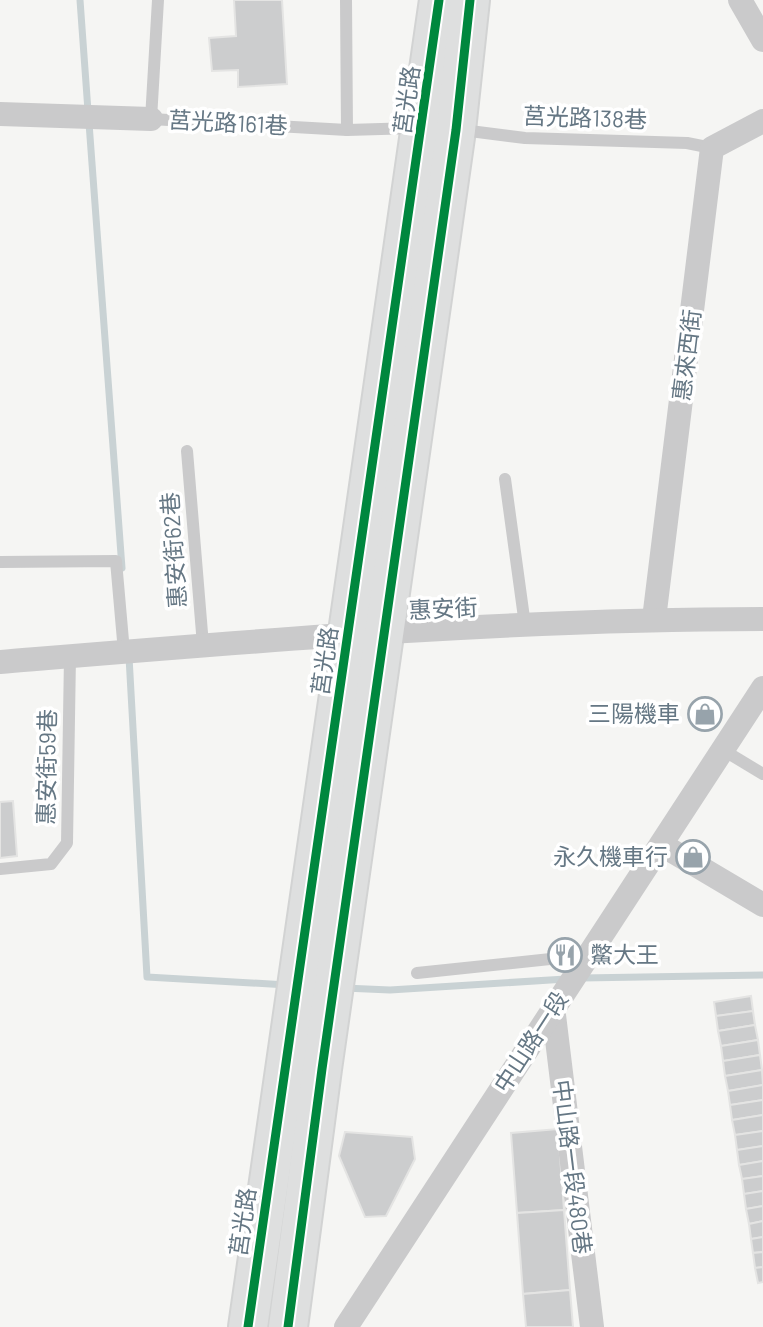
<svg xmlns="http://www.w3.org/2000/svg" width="763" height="1327" font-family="Barlow,'Noto Sans TC',sans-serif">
<rect width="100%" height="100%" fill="#f5f5f3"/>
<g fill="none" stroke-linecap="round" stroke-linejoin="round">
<g stroke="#c9d2d4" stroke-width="7">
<polyline points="80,0 88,111"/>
<polyline points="89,123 122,568"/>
<polyline points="129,657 147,977 287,985"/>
<polyline points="582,978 763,975"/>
<polyline points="344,988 390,990 566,979"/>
</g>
</g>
<g fill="#cccdce" stroke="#e4e4e3" stroke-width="2">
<polygon points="234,0 282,0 287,84 238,87 238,70 212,71 209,38 236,36"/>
<polygon points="13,801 17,856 0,858 0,802"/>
<polygon points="751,996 753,1011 716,1016 714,1002"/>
<polygon points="753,1011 755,1025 718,1031 716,1016"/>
<polygon points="755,1025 758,1040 721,1046 718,1031"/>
<polygon points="758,1040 760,1055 723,1061 721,1046"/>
<polygon points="760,1055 762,1070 725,1076 723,1061"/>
<polygon points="762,1070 763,1085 728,1091 725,1076"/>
<polygon points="763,1085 763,1100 730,1105 728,1091"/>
<polygon points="763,1100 763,1115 732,1120 730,1105"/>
<polygon points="763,1115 763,1131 735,1135 732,1120"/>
<polygon points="558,1129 564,1210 517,1213 511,1133"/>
<polygon points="763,1131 763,1146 737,1150 735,1135"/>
<polygon points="345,1132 412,1137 415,1159 386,1216 365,1217 339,1156"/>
<polygon points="763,1146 763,1161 739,1165 737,1150"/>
<polygon points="763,1161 763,1176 742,1179 739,1165"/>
<polygon points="763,1176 763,1191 744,1194 742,1179"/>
<polygon points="763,1191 763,1206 746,1209 744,1194"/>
<polygon points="763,1206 763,1221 749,1224 746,1209"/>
<polygon points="564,1210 570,1290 523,1294 517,1213"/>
<polygon points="763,1221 763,1237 751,1239 749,1224"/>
<polygon points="763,1237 763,1252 753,1253 751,1239"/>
<polygon points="763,1252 763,1267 755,1268 753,1253"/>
<polygon points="763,1267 763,1282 758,1283 755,1268"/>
<polygon points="570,1290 573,1327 526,1327 523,1294"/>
</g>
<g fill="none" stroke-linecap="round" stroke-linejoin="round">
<g stroke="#d2d3d3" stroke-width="42">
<g id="primary">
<polyline points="248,1327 439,0"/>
<polyline points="288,1327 322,1069 456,130 470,0"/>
</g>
</g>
<g stroke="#cacacb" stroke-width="12">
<polyline points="158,0 151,119 347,130 415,128"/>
<polyline points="346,0 347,130"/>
<polyline points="462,130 525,138 687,143 712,148"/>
<polyline points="187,451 203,645"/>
<polyline points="505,479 525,625"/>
<polyline points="0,562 116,561 124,652"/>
<polyline points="723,750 763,774"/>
<polyline points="0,869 51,864 67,843 70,656"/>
<polyline points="417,973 588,955"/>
</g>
<g stroke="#cacacb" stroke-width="24">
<polyline points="740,0 763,40"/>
<polyline points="0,114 151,119"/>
<polyline points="654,619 712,148 763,121"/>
<path d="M0,662C254,641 508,619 763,619"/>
<polyline points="662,845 763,905"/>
<polyline points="553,1007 592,1327"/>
<polyline points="346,1327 763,688"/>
</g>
<use href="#primary" stroke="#dedfdf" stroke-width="38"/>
<g stroke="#fff" stroke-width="13">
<g id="cycleway">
<polyline points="248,1327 439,0"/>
<polyline points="288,1327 322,1069 456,130 470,0"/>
</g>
</g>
<use href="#cycleway" stroke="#00873e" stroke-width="9"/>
</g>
<defs>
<g id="shop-ring" transform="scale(1.75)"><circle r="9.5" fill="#fff" stroke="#97a3ab" stroke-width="1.5"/><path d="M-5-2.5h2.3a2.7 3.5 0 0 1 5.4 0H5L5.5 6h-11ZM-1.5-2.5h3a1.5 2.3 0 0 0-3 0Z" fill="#97a3ab"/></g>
<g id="restaurant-ring" transform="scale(1.75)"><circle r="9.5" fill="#fff" stroke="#97a3ab" stroke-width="1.5"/><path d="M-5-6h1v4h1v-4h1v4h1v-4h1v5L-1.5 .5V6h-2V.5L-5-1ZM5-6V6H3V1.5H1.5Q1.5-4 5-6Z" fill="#97a3ab"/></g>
</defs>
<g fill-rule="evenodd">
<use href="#shop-ring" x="705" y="714"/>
<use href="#shop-ring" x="693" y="857"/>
<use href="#restaurant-ring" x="565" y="955"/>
</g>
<g text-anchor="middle" stroke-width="7" stroke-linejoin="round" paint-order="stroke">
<g font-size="23" fill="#657784" stroke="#fff">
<text transform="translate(407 100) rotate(-82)" y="8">莒光路</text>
<text transform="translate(585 118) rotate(2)" y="8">莒光路138巷</text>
<text transform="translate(228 123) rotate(3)" y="8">莒光路161巷</text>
<text transform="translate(687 355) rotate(-83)" y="8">惠來西街</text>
<text transform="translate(174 550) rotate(-94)" y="8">惠安街62巷</text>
<text transform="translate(443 609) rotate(-3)" y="8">惠安街</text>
<text transform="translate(325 661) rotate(-82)" y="8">莒光路</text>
<text transform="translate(47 767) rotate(-89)" y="8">惠安街59巷</text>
<text transform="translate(531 1042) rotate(-57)" y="8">中山路一段</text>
<text transform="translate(572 1167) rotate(83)" y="8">中山路一段480巷</text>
<text transform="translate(243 1222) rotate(-82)" y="8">莒光路</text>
</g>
<g font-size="23" fill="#657784" stroke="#fff" text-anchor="end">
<text x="680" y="722">三陽機車</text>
<text x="668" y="865">永久機車行</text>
<text x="590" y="963" text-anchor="start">鱉大王</text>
</g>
</g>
</svg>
